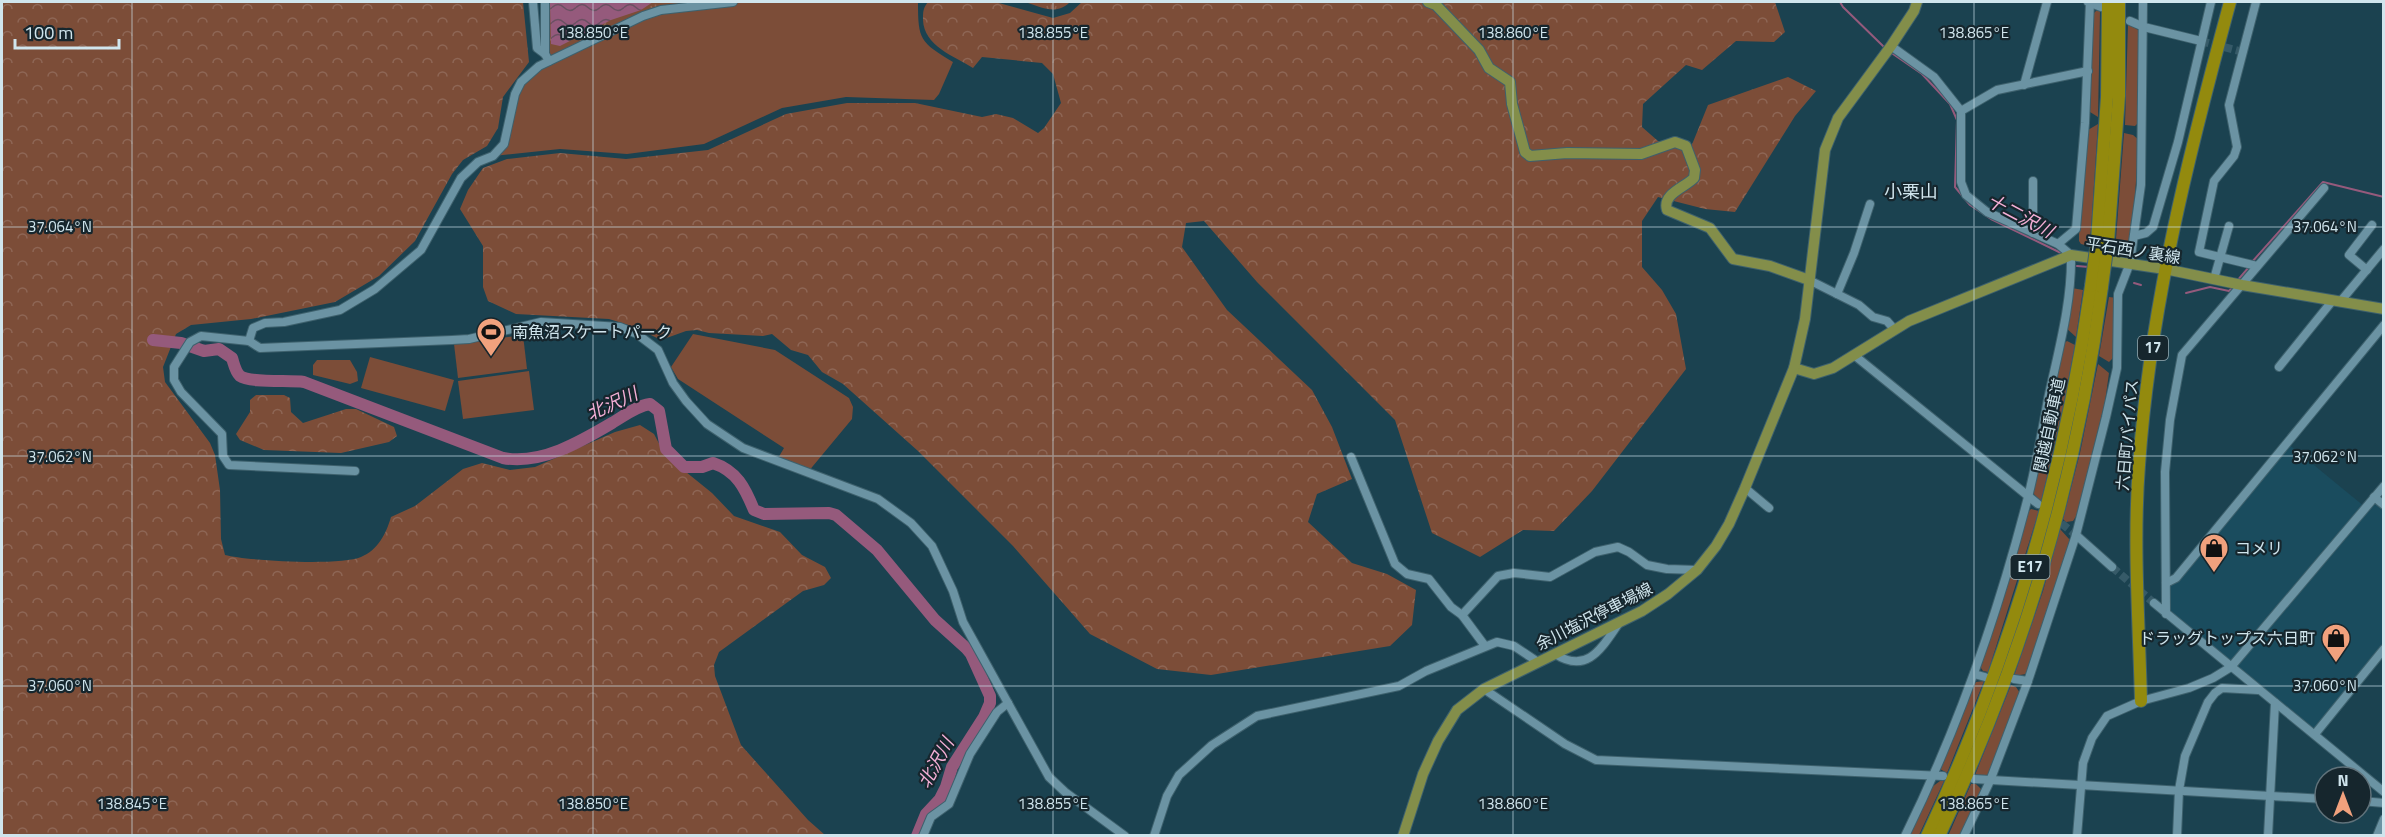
<svg xmlns="http://www.w3.org/2000/svg" width="2385" height="837" font-family="'Titillium Web','Noto Sans JP',sans-serif">
<defs>
<pattern id="forest-crowns" width="20" height="18" patternUnits="userSpaceOnUse" patternTransform="scale(1.5)"><rect width="20" height="18" fill="#7c4d38"/><path d="M2 6a3 3 0 1 1 6 0M12 15a3 3 0 1 1 6 0" fill="none" stroke="#8e6655"/></pattern>
<pattern id="park-tufts" width="24" height="20" patternUnits="userSpaceOnUse" patternTransform="scale(1.5)"><rect width="24" height="20" fill="#7c4d38"/><path d="M3 7l-1-3M5 7V3M7 7l1-3M15 17l-1-3M17 17v-4M19 17l1-3" fill="none" stroke="#8e6655"/></pattern>
<pattern id="water-waves" width="16" height="10" patternUnits="userSpaceOnUse" patternTransform="scale(1.5)"><rect width="16" height="10" fill="#955a7c"/><path d="M0 5q4-4 8 0t8 0" fill="none" stroke="#6a5062"/></pattern>
</defs>
<rect width="100%" height="100%" fill="#1b4250"/>
<polygon fill="#1a4c5e" points="2287,443 2365,507 2374,497 2383,505 2383,649 2315,734 2166,614 2166,583 2176,578"/>
<g fill="#7c4d38">
<path d="M733,2H918C918,40 920,42 953,62L939,94L934,100L846,97L782,108L704,144L627,154L560,149L493,156L504,144L515,94L539,66L643,16Z"/>
<polygon points="2096,11 2100,11 2098,117 2090,112 2093,14"/>
<polygon points="2128,24 2140,31 2139,122 2135,126 2125,125"/>
<polygon points="2098,124 2091,230 2089,246 2081,244 2079,241 2079,235 2088,130"/>
<polygon points="2124,133 2133,135 2139,140 2133,223 2128,251 2126,253 2115,252"/>
<polygon points="2072,288 2083,290 2076,337 2066,328"/>
<polygon points="2109,297 2117,298 2114,357 2109,362 2099,356"/>
<polygon points="693,334 775,350 849,398 853,407 852,419 808,472 777,460 784,448 678,379 671,367"/>
<polygon points="523,335 527,369 458,378 454,344"/>
<polygon points="2067,341 2075,345 2063,408 2041,502 2032,492 2063,344"/>
<polygon points="370,357 454,380 445,411 361,388"/>
<polygon points="317,360 350,360 357,372 358,381 350,384 313,375 313,365"/>
<polygon points="2098,364 2109,373 2105,402 2077,515 2073,521 2066,522 2063,519 2080,453"/>
<polygon points="529,371 534,410 463,419 458,381"/>
<polygon points="2031,509 2039,511 1988,672 1983,671 1979,665 2027,513"/>
<polygon points="2060,529 2070,540 2026,674 2014,676 2043,591"/>
<polygon points="1984,681 1947,773 1940,769 1973,685 1976,682"/>
<polygon points="2011,685 2016,687 2020,693 1988,776 1975,775"/>
<polygon points="1940,781 1944,781 1919,835 1907,836 1932,787"/>
<polygon points="1971,784 1976,784 1982,790 1961,835 1948,836"/>
</g>
<g fill="url(#forest-crowns)">
<path d="M2,2H523L529,62L503,97L498,128L487,146L463,160L452,174L415,241L379,276L335,302L251,319L191,325L176,334L163,367L165,382L210,443L215,455L220,490L221,539L225,555C248,561 341,566 361,557C378,550 386,534 391,517L415,506L463,469L482,463L510,470L535,467L615,432L640,425L654,434L665,455L712,493L734,516L780,532L802,555L825,567L831,578L824,585L803,591L719,652L714,665L715,676L741,745L808,820L825,835H2Z"/>
<path d="M928,2H995L1053,18L1070,13L1082,2H1775L1785,32L1774,42L1736,41L1702,70L1686,65L1643,104L1642,127L1658,141L1691,147L1708,105L1788,77L1816,91L1795,116L1735,212L1705,209L1658,197L1642,221V267L1662,290L1676,314L1686,369L1592,491L1554,531L1523,530L1480,557L1432,533L1395,420L1257,282L1204,221L1186,223L1182,247L1227,310L1312,390L1332,427L1352,479L1317,494L1308,522L1352,563L1387,574L1416,590L1412,625L1390,646L1211,675L1157,669L1090,634L1013,546L918,451L843,384L822,372L808,355L791,350L772,334L763,336L709,333L697,330L686,331L661,340L635,327L609,319L516,314L488,301L483,287V246L460,209L468,190L483,168L507,159L560,153L626,159L708,150L786,114L847,103H915L982,117L996,114L1013,118L1038,133L1044,128L1061,103L1053,74L1042,63L982,57L973,68C954,56 924,46 923,20C923,12 923,8 928,2Z"/>
<polygon points="256,395 284,395 290,398 291,412 303,423 346,409 356,409 394,427 397,436 389,442 341,453 264,450 240,440 236,434 250,412 250,400"/>
</g>
<g fill="url(#park-tufts)">
<polygon points="545,2 702,2 661,10 549,61"/>
<path d="M1025,2H1070C1056,16 1042,7 1025,2Z"/>
</g>
<polygon fill="url(#water-waves)" points="550,2 653,2 641,10 611,20 560,46 551,44"/>
<g fill="none" stroke-linecap="round" stroke-linejoin="round">
<g stroke="#955a7c" stroke-width="2">
<polyline points="1840,2 1843,7 1883,46"/>
<polyline points="1893,54 1922,74 1950,104 1957,120 1955,187 1970,205 1991,219 2061,253"/>
<polyline points="2252,262 2323,182 2384,197"/>
<polyline points="2077,266 2089,267"/>
<polyline points="2237,281 2249,267"/>
<polyline points="2134,283 2141,285"/>
<polyline points="2186,293 2210,287 2229,291 2232,288"/>
</g>
<path stroke="#955a7c" stroke-width="12" d="M153,340L181,343L204,351L219,349L232,358C234,364 235,371 240,376C249,383 290,380 304,382L503,458C541,465 580,442 612,423C624,416 636,406 650,404L659,411L666,449L684,467H702L713,463C737,471 745,488 754,510L764,514L829,513L836,515L877,550L935,620L966,648L971,654L990,696V703L984,717L952,767L946,787L940,799L926,814L917,836"/>
<g stroke="#365a68" stroke-width="8" stroke-dasharray="8 4" stroke-linecap="butt">
<polyline points="2201,41 2243,52"/>
<polyline points="2052,516 2076,535"/>
<polyline points="2112,567 2154,603"/>
</g>
<g stroke="#3e616d" stroke-width="10">
<g id="minor">
<polyline points="533,2 537,48 545,54"/>
<polyline points="545,2 545,54 549,61"/>
<polyline points="2088,2 2101,7"/>
<polyline points="2256,2 2229,105 2237,147 2234,156 2214,181 2199,252 2257,266"/>
<polyline points="2130,21 2144,27 2201,41"/>
<path d="M1891,46L1934,77L1961,111V182L1966,195L1987,212L2058,244L2071,255C2072,303 2058,352 2048,399C2042,432 2036,465 2028,497C1998,614 1958,728 1905,836"/>
<polyline points="2024,85 2047,2"/>
<polyline points="1961,111 1997,90 2088,71"/>
<polyline points="2033,181 2033,233"/>
<polyline points="2134,236 2146,233 2153,227 2178,142 2211,2"/>
<polyline points="2058,244 2076,229 2085,123 2090,2"/>
<polyline points="2367,270 2349,255 2372,225"/>
<polyline points="2214,279 2229,226"/>
<polyline points="1809,280 1859,305 1873,317 1887,321 1894,329"/>
<polyline points="1837,294 1854,253 1870,204"/>
<polyline points="2340,302 2384,249"/>
<polyline points="249,341 253,328 265,323 284,322 340,310 375,289 421,250 461,178 478,162 493,156 504,144 515,94 521,82 539,66 643,16 661,10 733,2"/>
<polyline points="1854,355 2038,504"/>
<polyline points="2279,367 2333,300"/>
<polyline points="1351,457 1395,564 1407,574 1429,579 1451,607 1462,615 1485,646"/>
<polyline points="355,471 229,465 223,456 222,434 181,392 174,380 174,367 190,342 201,336 249,341 260,348 452,340 469,339 541,322 620,327 637,334 658,350 673,383 686,401 707,424 743,448 878,499 911,523 932,546 953,591 963,622 1049,777 1065,792 1125,836"/>
<polyline points="1745,488 1769,508"/>
<polyline points="2374,497 2384,505"/>
<polyline points="2076,535 2112,567"/>
<polyline points="2166,583 2176,578 2384,325"/>
<polyline points="2154,603 2384,792"/>
<polyline points="2166,614 2165,472 2170,420 2182,355 2324,188"/>
<polyline points="1462,615 1498,576 1514,573 1550,577 1595,552 1618,547 1629,552 1647,565 1667,569 1697,570"/>
<path d="M1555,654C1588,675 1602,647 1619,623"/>
<polyline points="1974,674 1985,677"/>
<polyline points="2014,679 2028,681"/>
<polyline points="1484,689 1565,744 1596,760 1943,776"/>
<polyline points="2315,734 2384,649"/>
<polyline points="1974,779 2325,799"/>
<polyline points="2361,801 2384,803"/>
<polyline points="923,836 931,817 949,804 970,754 997,712 1008,703"/>
<polyline points="1154,836 1167,796 1179,775 1212,745 1257,716 1399,686 1426,671 1497,642 1514,646 1538,662"/>
<polyline points="1964,836 1990,781 2028,681 2076,535 2106,417 2117,368 2118,294 2130,263 2141,185 2143,2"/>
<polyline points="2077,836 2083,763 2092,738 2107,716 2141,701 2189,688 2213,678 2231,667 2384,486"/>
<polyline points="2177,836 2179,790 2185,756 2208,702 2215,693 2222,688 2258,690"/>
<polyline points="2268,836 2275,703"/>
<polyline points="2377,836 2384,819"/>
</g>
</g>
<g stroke="#3e616d" stroke-width="12">
<g id="major">
<path d="M1428,2L1436,5L1479,50L1489,68L1510,82L1512,104L1525,152L1530,156L1567,153L1641,154L1675,142L1686,146L1695,170L1694,178C1684,188 1662,194 1667,210L1710,228L1733,259L1770,266L1809,280"/>
<polyline points="1794,368 1814,374 1833,368 1909,321 2071,255 2165,269 2242,285 2384,309"/>
<polyline points="1403,836 1423,774 1438,741 1457,710 1484,689 1642,611 1668,594 1697,570 1716,546 1729,524 1745,488 1794,368 1805,319 1825,150 1838,118 1891,46 1914,11 1917,2"/>
</g>
</g>
<g stroke="#3e616d" stroke-width="14">
<g id="highway">
<polyline points="2097,241 2107,97 2108,2"/>
<polyline points="2108,242 2119,96 2119,2"/>
<path d="M2141,701C2139,623 2133,543 2139,465C2150,307 2189,153 2230,2"/>
<path d="M1927,836C2009,661 2064,476 2091,286"/>
<path d="M1939,836C2022,663 2077,477 2102,287"/>
</g>
</g>
<use href="#minor" stroke="#6b93a3" stroke-width="8"/>
<use href="#major" stroke="#838e4a" stroke-width="10"/>
<use href="#highway" stroke="#938a0e" stroke-width="12"/>
<g stroke="#3e616d" stroke-width="14" stroke-linecap="butt">
<g id="highway-bridge">
<polyline points="2091,286 2097,241"/>
<polyline points="2102,287 2108,242"/>
</g>
</g>
<use href="#highway-bridge" stroke="#938a0e" stroke-width="12"/>
</g>
<path fill="none" stroke="#d0e5ed" stroke-width="1.5" stroke-opacity="0.45" d="M132,2V836M593,2V836M1053,2V836M1513,2V836M1974,2V836M2,227H2384M2,456H2384M2,686H2384"/>
<defs>
<g id="stadium-pin" transform="scale(1.5)"><path d="M0 17L-7.5 6A9.5 9.5 0 1 1 7.5 6Z" fill="#f1a17d" stroke="#16262d"/><path d="M0-5a6.5 5 0 1 0 0 10a6.5 5 0 1 0 0-10ZM-3.5-1.8h7v3.6h-7Z" fill="#111"/></g>
<g id="shop-pin" transform="scale(1.5)"><path d="M0 17L-7.5 6A9.5 9.5 0 1 1 7.5 6Z" fill="#f1a17d" stroke="#16262d"/><path d="M-5-2.5h2.3a2.7 3.5 0 0 1 5.4 0H5L5.5 6h-11ZM-1.5-2.5h3a1.5 2.3 0 0 0-3 0Z" fill="#111"/></g>
</defs>
<g fill-rule="evenodd">
<use href="#stadium-pin" x="491" y="332"/>
<use href="#shop-pin" x="2214" y="548"/>
<use href="#shop-pin" x="2336" y="638"/>
</g>
<g text-anchor="middle" stroke-width="4.5" stroke-linejoin="round" paint-order="stroke">
<g fill="#16262d" stroke="#98acb3" stroke-width="1.5">
<rect x="2138" y="336" width="30" height="24" rx="4.5"/>
<rect x="2010.5" y="555" width="39" height="24" rx="4.5"/>
</g>
<g font-size="15" font-weight="bold" fill="#d0e5ed">
<text x="2153" y="353">17</text>
<text x="2030" y="572">E17</text>
</g>
<g font-size="16" fill="#d0e5ed" stroke="#16262d">
<text transform="translate(2133 250) rotate(9)" y="6">平石西ノ裏線</text>
<text transform="translate(2049 425) rotate(-78)" y="6">関越自動車道</text>
<text transform="translate(2127 435) rotate(-85)" y="6">六日町バイパス</text>
<text transform="translate(1594 616) rotate(-27)" y="6">余川塩沢停車場線</text>
</g>
<g font-size="16" fill="#d0e5ed" stroke="#16262d" text-anchor="start">
<text x="512" y="338">南魚沼スケートパーク</text>
<text x="2235" y="554">コメリ</text>
<text x="2315" y="644" text-anchor="end">ドラッグトップス六日町</text>
</g>
<g font-size="18" fill="#d0e5ed" stroke="#16262d">
<text x="1911" y="198">小栗山</text>
</g>
<g font-size="18" font-style="italic" fill="#f5afd6" stroke="#16262d">
<text transform="translate(2020 216) rotate(28)" y="6">十二沢川</text>
<text transform="translate(612 404) rotate(-25)" y="6">北沢川</text>
<text transform="translate(936 763) rotate(-61)" y="6">北沢川</text>
</g>
</g>
<g font-size="15" text-anchor="middle" fill="#d0e5ed" stroke="#16262d" stroke-width="4.5" stroke-linejoin="round" paint-order="stroke">
<text x="593" y="38">138.850°E</text>
<text x="1053" y="38">138.855°E</text>
<text x="1513" y="38">138.860°E</text>
<text x="1974" y="38">138.865°E</text>
<text x="60" y="232">37.064°N</text>
<text x="2325" y="232">37.064°N</text>
<text x="60" y="462">37.062°N</text>
<text x="2325" y="462">37.062°N</text>
<text x="60" y="691">37.060°N</text>
<text x="2325" y="691">37.060°N</text>
<text x="132" y="809">138.845°E</text>
<text x="593" y="809">138.850°E</text>
<text x="1053" y="809">138.855°E</text>
<text x="1513" y="809">138.860°E</text>
<text x="1974" y="809">138.865°E</text>
</g>
<rect width="2385" height="837" fill="none" stroke="#d0e5ed" stroke-width="6"/>
<g transform="translate(2343 795)"><circle r="28" fill="#16262d" stroke="#60727a" stroke-width="1.5"/>
<path d="M0-4.5L10 22L0 15L-10 22Z" fill="#f1a17d"/>
<text y="-9" font-size="16" font-weight="bold" text-anchor="middle" fill="#d0e5ed">N</text>
</g>
<path d="M15 39v9h104v-9" fill="none" stroke="#d0e5ed" stroke-width="3"/>
<text x="24" y="39" font-size="18" fill="#d0e5ed" stroke="#16262d" stroke-width="4.5" paint-order="stroke">100 m</text>
</svg>
